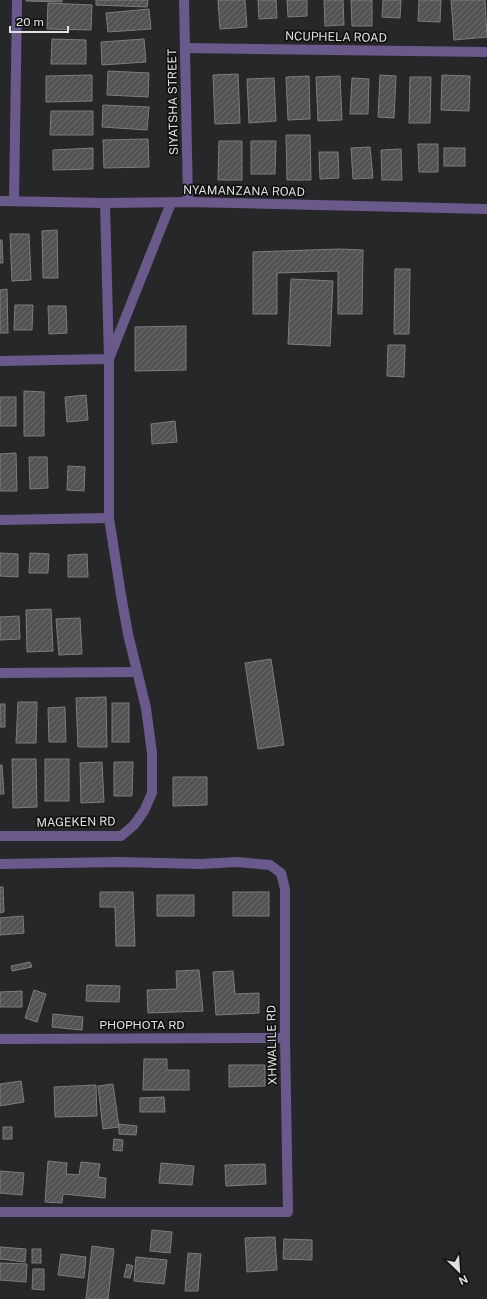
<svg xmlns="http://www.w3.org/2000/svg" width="487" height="1299" font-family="'Public Sans',sans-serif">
<defs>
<pattern id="building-hatch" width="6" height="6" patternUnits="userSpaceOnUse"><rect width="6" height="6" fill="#535355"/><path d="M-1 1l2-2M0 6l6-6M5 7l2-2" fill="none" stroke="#6b6b6d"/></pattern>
</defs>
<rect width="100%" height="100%" fill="#272729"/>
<g fill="url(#building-hatch)" stroke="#7d7c7e">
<polygon points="26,0 62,0 62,2 26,1"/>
<polygon points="96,0 148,0 147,7 96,5"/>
<polygon points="218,0 245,0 247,27 220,29"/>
<polygon points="258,0 276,0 277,18 259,19"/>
<polygon points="287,0 307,0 307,16 288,17"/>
<polygon points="324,0 343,0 344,25 325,26"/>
<polygon points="351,0 372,0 372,26 352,26"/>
<polygon points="383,0 401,0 400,18 382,17"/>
<polygon points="419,0 441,0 440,22 418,21"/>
<polygon points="451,0 485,0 487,37 454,40"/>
<polygon points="48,3 92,5 91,30 47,29"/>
<polygon points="149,9 151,29 108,32 106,13"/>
<polygon points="52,39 86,40 86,64 51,64"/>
<polygon points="144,39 146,62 102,65 101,42"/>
<polygon points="108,71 149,73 148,97 107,95"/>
<polygon points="238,74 240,123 215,124 213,75"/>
<polygon points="92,75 92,101 46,102 46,76"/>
<polygon points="380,75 396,76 394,118 378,117"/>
<polygon points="442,75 470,76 469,111 441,110"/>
<polygon points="309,76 310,119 288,120 286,77"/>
<polygon points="340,76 342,120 318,121 316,77"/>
<polygon points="410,77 431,77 430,123 409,123"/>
<polygon points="274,78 276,121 249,123 247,79"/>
<polygon points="352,78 369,79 368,114 350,114"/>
<polygon points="103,105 149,107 147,130 102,127"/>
<polygon points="51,111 93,111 93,135 50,135"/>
<polygon points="286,135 310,135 311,180 287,180"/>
<polygon points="148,139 149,167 104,168 103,140"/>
<polygon points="219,141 242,141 242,180 218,180"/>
<polygon points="251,141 276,141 275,174 251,174"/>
<polygon points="418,144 438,144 438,172 419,172"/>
<polygon points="370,147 373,178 353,179 351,148"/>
<polygon points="93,148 93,169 53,170 53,150"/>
<rect x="444" y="148" width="21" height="18"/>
<polygon points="401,149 402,180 382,180 381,150"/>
<polygon points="319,152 338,152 339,178 320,179"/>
<polygon points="57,230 58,278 43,278 42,231"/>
<polygon points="10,234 29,234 31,280 12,281"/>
<polygon points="0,240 2,240 3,263 0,263"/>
<polygon points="339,249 363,250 362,314 338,314 338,271 277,273 277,314 253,314 253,252"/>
<polygon points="395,269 410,269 409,334 394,334"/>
<polygon points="291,279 333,281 330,346 288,344"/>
<polygon points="7,289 8,333 0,333 0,290"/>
<polygon points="15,305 33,305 32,330 14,330"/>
<polygon points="48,306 66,306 67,333 49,334"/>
<polygon points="186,326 186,370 135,371 135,327"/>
<polygon points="388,345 405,345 404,377 387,376"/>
<polygon points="24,391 44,392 44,436 24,436"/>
<polygon points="86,395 88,420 67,422 65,397"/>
<rect x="0" y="397" width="16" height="29"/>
<polygon points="175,421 177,442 152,444 151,424"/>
<polygon points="16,453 17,491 0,491 0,454"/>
<polygon points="29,457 47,457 48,488 30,489"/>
<polygon points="68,466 85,467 84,491 67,490"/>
<polygon points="0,553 18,554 18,577 0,576"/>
<polygon points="30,553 49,554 48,573 29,573"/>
<polygon points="87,554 88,577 68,577 68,555"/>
<polygon points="51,609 53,651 27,652 26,610"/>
<polygon points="19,616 20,639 0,640 0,617"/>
<polygon points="80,618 82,654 59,655 56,619"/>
<polygon points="271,659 284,745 258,749 245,663"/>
<polygon points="106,697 107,747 78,747 76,698"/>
<polygon points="18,702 37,702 36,743 16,743"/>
<rect x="112" y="703" width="17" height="39"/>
<rect x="0" y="704" width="5" height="23"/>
<polygon points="65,707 66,742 49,742 48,708"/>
<polygon points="12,759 36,759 37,807 13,808"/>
<rect x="45" y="759" width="24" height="42"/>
<polygon points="102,762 104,802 81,803 80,763"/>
<polygon points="114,762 133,762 132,796 114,796"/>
<polygon points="0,765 2,765 4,794 0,794"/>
<polygon points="173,777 207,777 207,805 173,806"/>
<polygon points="0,887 3,887 4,912 0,913"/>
<polygon points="100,892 133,892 135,946 116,946 115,907 100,907"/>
<rect x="233" y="892" width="36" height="24"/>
<rect x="157" y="895" width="37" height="21"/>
<polygon points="23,916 24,933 0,935 0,918"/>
<polygon points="30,962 32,967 12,971 11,966"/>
<polygon points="199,970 203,1011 148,1013 147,990 177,989 176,971"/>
<polygon points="233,971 235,994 259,993 259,1013 216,1015 213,972"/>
<polygon points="87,985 120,986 119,1002 86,1001"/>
<polygon points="34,990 46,994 37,1022 25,1018"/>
<polygon points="22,991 22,1007 0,1007 0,992"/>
<polygon points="53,1014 83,1017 82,1030 52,1027"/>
<polygon points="144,1059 167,1059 167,1070 189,1070 189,1090 143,1090"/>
<polygon points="229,1065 265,1065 265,1086 229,1087"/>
<polygon points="21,1081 24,1102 0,1106 0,1084"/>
<polygon points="113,1084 119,1127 103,1129 98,1086"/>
<polygon points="96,1085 97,1116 55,1117 54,1087"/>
<polygon points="164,1097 165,1112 140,1112 140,1098"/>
<polygon points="119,1124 137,1126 136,1135 119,1134"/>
<rect x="3" y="1127" width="9" height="12"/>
<polygon points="114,1139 123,1140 122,1151 113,1150"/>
<polygon points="48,1161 67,1163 66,1174 79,1175 81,1162 100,1164 98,1177 106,1178 105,1198 63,1194 62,1203 45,1202"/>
<polygon points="161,1163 194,1166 192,1185 159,1183"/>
<polygon points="265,1164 266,1184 226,1186 225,1165"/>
<polygon points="0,1171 24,1173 22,1195 0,1193"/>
<polygon points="152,1230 172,1232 170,1253 150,1251"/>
<polygon points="275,1237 277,1270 247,1272 245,1238"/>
<polygon points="284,1239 312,1240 312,1260 283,1259"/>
<polygon points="92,1246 114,1249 108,1299 86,1299"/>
<polygon points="0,1247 26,1249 25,1262 0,1259"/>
<rect x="32" y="1249" width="9" height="14"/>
<polygon points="188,1253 201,1254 198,1291 185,1291"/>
<polygon points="61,1254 86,1257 84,1278 58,1275"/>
<polygon points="136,1257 167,1260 164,1284 134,1281"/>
<polygon points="0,1263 27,1264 26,1282 0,1280"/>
<polygon points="127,1264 133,1266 130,1278 124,1277"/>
<polygon points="33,1269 44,1269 44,1290 32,1289"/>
</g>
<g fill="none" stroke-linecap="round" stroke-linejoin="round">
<g stroke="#6a598b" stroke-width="10">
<polyline points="184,0 188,202"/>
<polyline points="185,48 487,52"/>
<polyline points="0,201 105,203 188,202 487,209"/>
<polyline points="14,201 17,0"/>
<polyline points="0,361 109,359 105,203"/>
<polyline points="0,520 109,518"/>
<polyline points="0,673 137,672"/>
<polyline points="0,836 121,836 134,825 144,811 152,793 152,753 146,708 128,634 121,595 109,518 109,359 171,203"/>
<polyline points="0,864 120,862 200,864 237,862 270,865 281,873 285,889 285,1038 288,1212 0,1212"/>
<polyline points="0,1039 285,1038"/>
</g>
</g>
<g text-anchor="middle" stroke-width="3.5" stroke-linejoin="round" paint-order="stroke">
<g font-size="12" fill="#e0dfe1" stroke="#101011">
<text transform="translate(336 37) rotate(1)" y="4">NCUPHELA ROAD</text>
<text transform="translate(173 102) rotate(-91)" y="4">SIYATSHA STREET</text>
<text transform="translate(244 191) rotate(1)" y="4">NYAMANZANA ROAD</text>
<text transform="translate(76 822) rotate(-1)" y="4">MAGEKEN RD</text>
<text x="142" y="1029">PHOPHOTA RD</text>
<text transform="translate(272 1045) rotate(-91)" y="4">XHWALILE RD</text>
</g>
</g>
<g transform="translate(459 1271) rotate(155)" stroke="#101011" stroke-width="3" paint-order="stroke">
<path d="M0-3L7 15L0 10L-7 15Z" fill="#e0dfe1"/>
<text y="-6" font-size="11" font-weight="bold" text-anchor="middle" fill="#e0dfe1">N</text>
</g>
<path d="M10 26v6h58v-6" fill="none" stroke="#e0dfe1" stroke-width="2"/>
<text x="16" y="26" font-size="12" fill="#e0dfe1" stroke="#101011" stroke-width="3" paint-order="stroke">20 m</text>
</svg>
